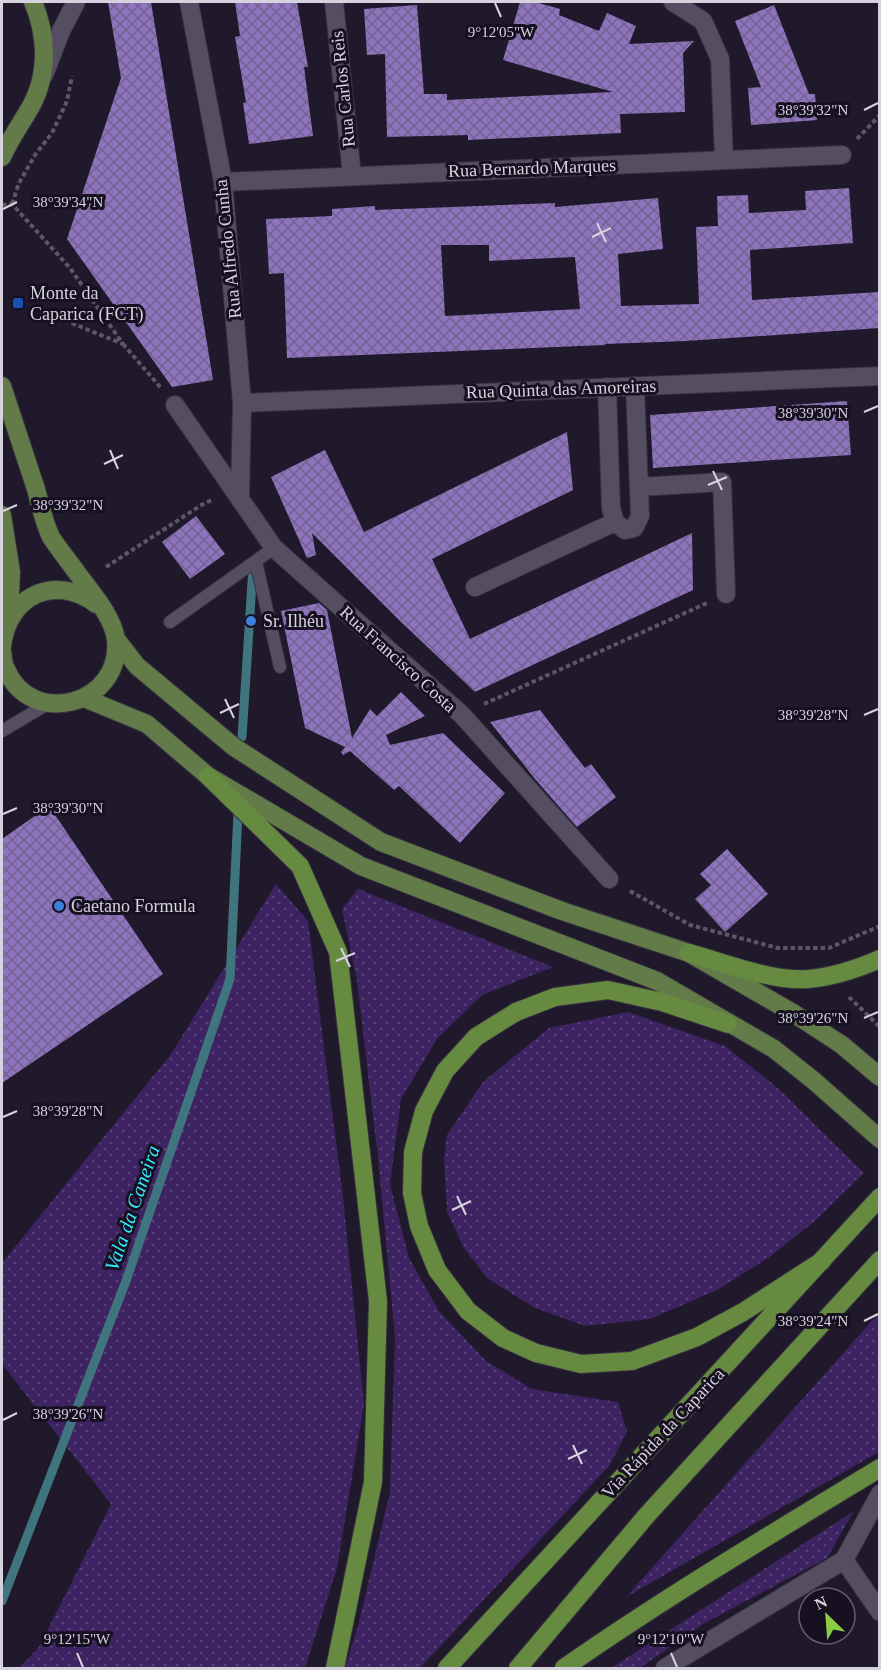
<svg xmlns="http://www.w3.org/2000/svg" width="881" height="1670" font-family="Georgia,serif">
<defs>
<pattern id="grass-dots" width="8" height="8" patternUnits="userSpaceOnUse" patternTransform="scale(1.5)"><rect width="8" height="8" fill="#3d2361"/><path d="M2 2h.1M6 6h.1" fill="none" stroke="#584277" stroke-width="1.8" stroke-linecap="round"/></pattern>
<pattern id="building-cross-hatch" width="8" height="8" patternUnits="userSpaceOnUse" patternTransform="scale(1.5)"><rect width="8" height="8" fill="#8e74bc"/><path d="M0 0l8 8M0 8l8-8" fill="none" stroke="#736192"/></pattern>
</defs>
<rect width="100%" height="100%" fill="#1f192b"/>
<g fill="url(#grass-dots)">
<polygon points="276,884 308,921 343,1197 364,1404 337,1568 305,1668 19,1668 39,1647 111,1504 2,1364 2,1263 171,1054"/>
<polygon points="358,889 553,967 482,995 437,1039 401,1099 390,1184 409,1258 439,1311 486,1361 532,1389 618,1402 627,1432 609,1466 420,1668 345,1668 358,1626 390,1492 395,1337 378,1158 357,981 342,909"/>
<polygon points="628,1012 725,1046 779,1089 864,1173 816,1220 768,1258 717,1290 650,1319 585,1326 535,1308 487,1278 464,1248 447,1212 444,1157 447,1135 483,1082 549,1028"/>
<polygon points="879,1313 879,1452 626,1597"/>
<polygon points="854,1511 827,1558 703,1624 640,1668 611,1668"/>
</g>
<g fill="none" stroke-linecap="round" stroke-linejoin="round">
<g stroke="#40747e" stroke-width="9">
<polyline points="242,737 253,567"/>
<polyline points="2,1601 126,1281 230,979 238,813"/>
</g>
</g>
<g fill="url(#building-cross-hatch)" fill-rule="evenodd">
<polygon points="108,2 151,2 213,380 172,387 67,239 121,78"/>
<polygon points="235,2 297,2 308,67 304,67 313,136 249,144 243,103 246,102 235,37 240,36"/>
<polygon points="520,2 535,2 560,9 559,15 599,31 607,13 636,26 629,44 694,41 683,53 685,112 620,114 621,133 468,140 468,135 387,137 385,54 367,55 364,9 417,5 424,94 447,94 447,100 613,92 503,60"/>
<polygon points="774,5 809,94 815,94 817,120 751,125 748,88 761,87 735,21"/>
<path d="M849,188L853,243L750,250L752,300L879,292V328L686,341L605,344V345L287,358L284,273L269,274L266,219L332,216V209L375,206V210L555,203V207L658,198L663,249L618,254L621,306L699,304L696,227L718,226L717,196L748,195L749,213L806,210L805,191ZM441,245H489V261L575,257L580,309L445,316Z"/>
<polygon points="847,401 851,455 653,468 650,415"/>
<polygon points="567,432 573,490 432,559 470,639 692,533 693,590 475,692 399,620 312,533 316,555 307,558 271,477 325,450 364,532"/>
<polygon points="196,516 225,554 190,579 162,542"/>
<polygon points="319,603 327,610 352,738 370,709 377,716 401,692 425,716 386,735 390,745 443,733 505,793 460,843 399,786 394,790 350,751 343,755 341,752 345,747 305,728 281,611"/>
<polygon points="540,710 585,768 591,764 616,797 577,827 535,779 490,722"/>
<polygon points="49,806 163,974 2,1083 2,839"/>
<polygon points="727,849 768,894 725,932 695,899 711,885 700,874"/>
</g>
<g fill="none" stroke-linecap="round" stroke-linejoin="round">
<g stroke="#363240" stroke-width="14">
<g id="service">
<polyline points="256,562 280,667"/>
<polyline points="170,622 274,548"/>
<polyline points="2,731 49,703"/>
</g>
</g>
<g stroke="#363240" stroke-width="20">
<g id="minor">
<polyline points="189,2 223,182 242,403 240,498"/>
<polyline points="334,2 352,176"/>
<polyline points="673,2 703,21 720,59 724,160"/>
<polyline points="223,182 842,155"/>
<polyline points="607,387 611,508 615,522 625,530 634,528 640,516 635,386"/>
<polyline points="242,403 880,376"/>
<polyline points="175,405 274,548 462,715 609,879"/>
<polyline points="639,487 722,482 726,594"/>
<polyline points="475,587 615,522"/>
<polyline points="844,1560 880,1612"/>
<polyline points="665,1668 844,1560 880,1494"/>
</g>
</g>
<g stroke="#363240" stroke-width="20">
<polyline id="tertiary" points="44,75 61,31 76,2"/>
</g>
<g stroke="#363240" stroke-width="20">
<g id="primary">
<path d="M2,157C9,141 18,128 27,113C49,79 48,37 33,2"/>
<path d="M2,386C13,420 25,455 36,489C40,504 44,523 51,537C58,548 67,559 75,570C89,590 113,615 116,640C122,705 31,729 6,669C3,664 3,657 2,651"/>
<polyline points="2,515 11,572 9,619"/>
<polyline points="116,639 137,666 234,747 381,842 562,911 689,953 793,1013 842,1045 880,1077"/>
<path d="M2,646C8,596 54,573 96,604"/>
<polyline points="84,698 147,724 208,776 361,866 657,981 774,1049 813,1080 880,1139"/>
</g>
</g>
<g stroke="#363240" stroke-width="20">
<g id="trunk">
<polyline points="208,776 300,866 338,952 378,1301 373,1482 335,1668"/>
<path d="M689,953C723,962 772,982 808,979C833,977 857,969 880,959"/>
<polyline points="728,1024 662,1002 608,990 555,997 516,1012 476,1037 445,1071 424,1111 413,1152 412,1193 419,1226 437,1270 468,1311 503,1338 536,1353 581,1364 632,1361 697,1337 743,1312 822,1261"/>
<polyline points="447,1668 880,1197"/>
<polyline points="518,1668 647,1515 880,1260"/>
<path d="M564,1668C666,1597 773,1533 880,1468"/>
</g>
</g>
<g stroke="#5c5767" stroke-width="4" stroke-dasharray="4.5 3" stroke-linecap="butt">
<polyline points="857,139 880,115"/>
<polyline points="12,204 19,183 35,155 52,133 67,101 72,76"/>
<polyline points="2,205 12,204 70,268 123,344 59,318"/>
<polyline points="123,344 161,388"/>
<polyline points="106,567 203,504 212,500"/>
<polyline points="484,704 707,603"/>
<polyline points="630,891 690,925 778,948 829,948 880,926"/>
<polyline points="849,997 880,1027"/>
</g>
<use href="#service" stroke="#554e63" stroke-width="12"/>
<use href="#minor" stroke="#554e63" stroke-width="18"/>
<use href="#tertiary" stroke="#554e63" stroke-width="18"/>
<use href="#primary" stroke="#627b48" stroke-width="18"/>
<use href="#trunk" stroke="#668a3f" stroke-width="18"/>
</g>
<path fill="none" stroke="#d6d3df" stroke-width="2" d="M495,3L501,17M864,110L878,103M3,209L17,202M597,223L606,242M592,237L611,228M864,412L878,406M110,450L118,469M104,464L123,455M713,471L722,490M708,485L727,477M3,511L17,505M225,699L234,718M220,713L239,704M864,715L878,709M3,814L17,808M341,948L350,967M336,961L355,953M864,1018L878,1012M3,1117L17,1111M457,1196L466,1215M452,1210L471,1201M864,1321L878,1314M3,1420L17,1413M573,1445L582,1464M568,1459L587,1450M77,1653L83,1667M671,1653L677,1667"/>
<rect fill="#1a4fb4" stroke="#161021" stroke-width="2" x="12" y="297" width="12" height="12" rx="3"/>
<g fill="#3f7fe0" stroke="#161021" stroke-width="2">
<circle cx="251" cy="621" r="6"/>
<circle cx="59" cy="906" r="6"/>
</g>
<g text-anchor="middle" stroke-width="6" stroke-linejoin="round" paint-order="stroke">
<g font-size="18" fill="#d6d3df" stroke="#161021">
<text transform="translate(343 89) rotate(-96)" y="6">Rua Carlos Reis</text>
<text transform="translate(532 168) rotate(-2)" y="6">Rua Bernardo Marques</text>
<text transform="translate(228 249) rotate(-96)" y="6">Rua Alfredo Cunha</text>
<text transform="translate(561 389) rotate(-2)" y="6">Rua Quinta das Amoreiras</text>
<text transform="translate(398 659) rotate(42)" y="6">Rua Francisco Costa</text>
<text transform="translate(663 1433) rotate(-47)" y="6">Via Rápida da Caparica</text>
</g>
<g font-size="18" fill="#d6d3df" stroke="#161021" text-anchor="start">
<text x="30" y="299">Monte da<tspan x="30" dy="21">Caparica (FCT)</tspan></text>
<text x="263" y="627">Sr. Ilhéu</text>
<text x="71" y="912">Caetano Formula</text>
</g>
<g font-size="20" font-style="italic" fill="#33ebfe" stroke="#161021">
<text transform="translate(132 1208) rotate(-71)" y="7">Vala da Caneira</text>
</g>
</g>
<g font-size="15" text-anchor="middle" fill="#d6d3df" stroke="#161021" stroke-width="6" stroke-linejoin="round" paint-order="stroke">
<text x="501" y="37">9°12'05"W</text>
<text x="813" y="115">38°39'32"N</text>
<text x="68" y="207">38°39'34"N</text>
<text x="813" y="418">38°39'30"N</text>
<text x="68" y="510">38°39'32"N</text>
<text x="813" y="720">38°39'28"N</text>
<text x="68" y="813">38°39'30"N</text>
<text x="813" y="1023">38°39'26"N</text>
<text x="68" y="1116">38°39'28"N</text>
<text x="813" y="1326">38°39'24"N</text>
<text x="68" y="1419">38°39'26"N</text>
<text x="77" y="1644">9°12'15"W</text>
<text x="671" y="1644">9°12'10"W</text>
</g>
<rect width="881" height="1670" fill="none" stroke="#d6d3df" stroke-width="6"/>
<g transform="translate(827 1616) rotate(335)"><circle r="28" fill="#161021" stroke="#635e6d" stroke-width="1.5"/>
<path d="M0-4.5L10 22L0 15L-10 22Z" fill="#8bce46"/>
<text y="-9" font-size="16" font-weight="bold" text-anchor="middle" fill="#d6d3df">N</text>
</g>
</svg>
